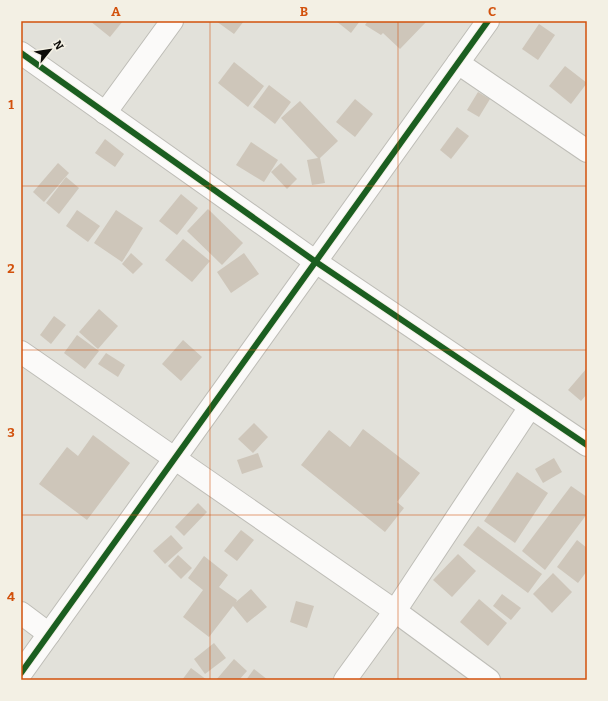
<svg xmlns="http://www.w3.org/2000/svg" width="608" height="701" font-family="Bitter,serif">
<rect width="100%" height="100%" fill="#e2e1da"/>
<g fill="#cec6ba">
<polygon points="90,21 123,21 110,37"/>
<polygon points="216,21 244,21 234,34"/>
<polygon points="336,21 360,21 351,33"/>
<polygon points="368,21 427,21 400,49 383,33 381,35 365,25"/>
<polygon points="539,24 555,35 538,60 522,49"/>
<polygon points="234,62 264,86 248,107 218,83"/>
<polygon points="565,66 587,83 571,104 549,86"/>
<polygon points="269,85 291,102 275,124 253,107"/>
<polygon points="478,92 490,99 479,117 467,110"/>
<polygon points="355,99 373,114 355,137 336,122"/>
<polygon points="300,101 338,141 320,158 325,183 312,185 307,160 318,158 281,118"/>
<polygon points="457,127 469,136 451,159 440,150"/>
<polygon points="105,139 124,154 115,167 95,153"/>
<polygon points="251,142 278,160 264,182 236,165"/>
<polygon points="58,163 69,173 44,202 33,192"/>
<polygon points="281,163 297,179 287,189 271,172"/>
<polygon points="66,177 79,188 59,214 46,203"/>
<polygon points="181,194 198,208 177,235 159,221"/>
<polygon points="208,209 243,243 222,265 187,231"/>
<polygon points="77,210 100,226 88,242 66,226"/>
<polygon points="116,210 143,228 122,262 94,243"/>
<polygon points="183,239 210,261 192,282 165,260"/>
<polygon points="131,253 143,264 133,274 122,264"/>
<polygon points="244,253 259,274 231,293 217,272"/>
<polygon points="99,309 118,326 98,349 79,332"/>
<polygon points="54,316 66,325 51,344 40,335"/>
<polygon points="77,335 99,351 85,369 64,353"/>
<polygon points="183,340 202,357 181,381 162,364"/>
<polygon points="106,353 125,365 118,377 98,364"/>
<polygon points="587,368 587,394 581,401 568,390"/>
<polygon points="254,423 268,437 253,453 238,439"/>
<polygon points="363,429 420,473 397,502 404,508 385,532 301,465 329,430 350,447"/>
<polygon points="93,435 130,463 87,520 39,484 67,447 78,456"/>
<polygon points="258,453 263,467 242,474 237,460"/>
<polygon points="554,458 562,472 543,483 535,469"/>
<polygon points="517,472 548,493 515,543 484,521"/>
<polygon points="571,486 587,497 587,514 545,570 522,551"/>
<polygon points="198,503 207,512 184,536 175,527"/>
<polygon points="478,526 542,574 528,593 463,545"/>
<polygon points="241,530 254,540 237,561 224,551"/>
<polygon points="171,535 183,548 165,564 153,551"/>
<polygon points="577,540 587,548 587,571 578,583 557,567"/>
<polygon points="458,554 476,571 452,597 433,580"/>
<polygon points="178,555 192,568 181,579 168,566"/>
<polygon points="204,556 228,575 219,587 237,600 236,602 251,589 267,607 247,623 233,606 209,637 183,617 203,590 188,578"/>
<polygon points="553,573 572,592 552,613 533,594"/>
<polygon points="502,594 521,608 511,620 493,606"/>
<polygon points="479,599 507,623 488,646 460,622"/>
<polygon points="296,601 314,606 307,628 290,622"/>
<polygon points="214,643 226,658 205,674 194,659"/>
<polygon points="234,659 247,671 239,680 216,680"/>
<polygon points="191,668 207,680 182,680"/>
<polygon points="254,669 268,680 246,680"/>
</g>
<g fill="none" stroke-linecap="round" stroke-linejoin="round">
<g stroke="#bebdb7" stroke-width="24">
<g id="minor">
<polyline points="21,53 316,262 587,445"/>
<polyline points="458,63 587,151"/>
<polyline points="105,113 172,21"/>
<polyline points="21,352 395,611 489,680"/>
<polyline points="21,613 49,634"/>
<polyline points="21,673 488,21"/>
<polyline points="345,680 395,611 530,407"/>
</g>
</g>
<use href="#minor" stroke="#fbfaf9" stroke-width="22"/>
<g stroke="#f3f0e4" stroke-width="8">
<g id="cycleway">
<polyline points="21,53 316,262 587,445"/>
<polyline points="21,673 488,21"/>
</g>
</g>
<use href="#cycleway" stroke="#1b5e20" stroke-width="6"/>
</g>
<path fill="none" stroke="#d2510c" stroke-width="1" stroke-opacity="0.55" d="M210,21V680M398,21V680M21,186H587M21,350H587M21,515H587"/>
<rect width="608" height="701" fill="none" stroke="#f3f0e4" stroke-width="44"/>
<g transform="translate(50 50) rotate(60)" stroke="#f3f0e4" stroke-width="3" paint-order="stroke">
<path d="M0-3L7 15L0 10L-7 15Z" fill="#0d0c08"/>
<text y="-6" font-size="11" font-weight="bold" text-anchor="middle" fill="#0d0c08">N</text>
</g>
<rect x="22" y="22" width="564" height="657" fill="none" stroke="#d2510c" stroke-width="1.5"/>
<g font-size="13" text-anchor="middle" font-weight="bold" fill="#d2510c">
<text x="116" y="16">A</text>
<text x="304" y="16">B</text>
<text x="492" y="16">C</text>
<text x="11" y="109">1</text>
<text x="11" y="273">2</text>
<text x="11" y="437">3</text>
<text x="11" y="601">4</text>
</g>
</svg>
